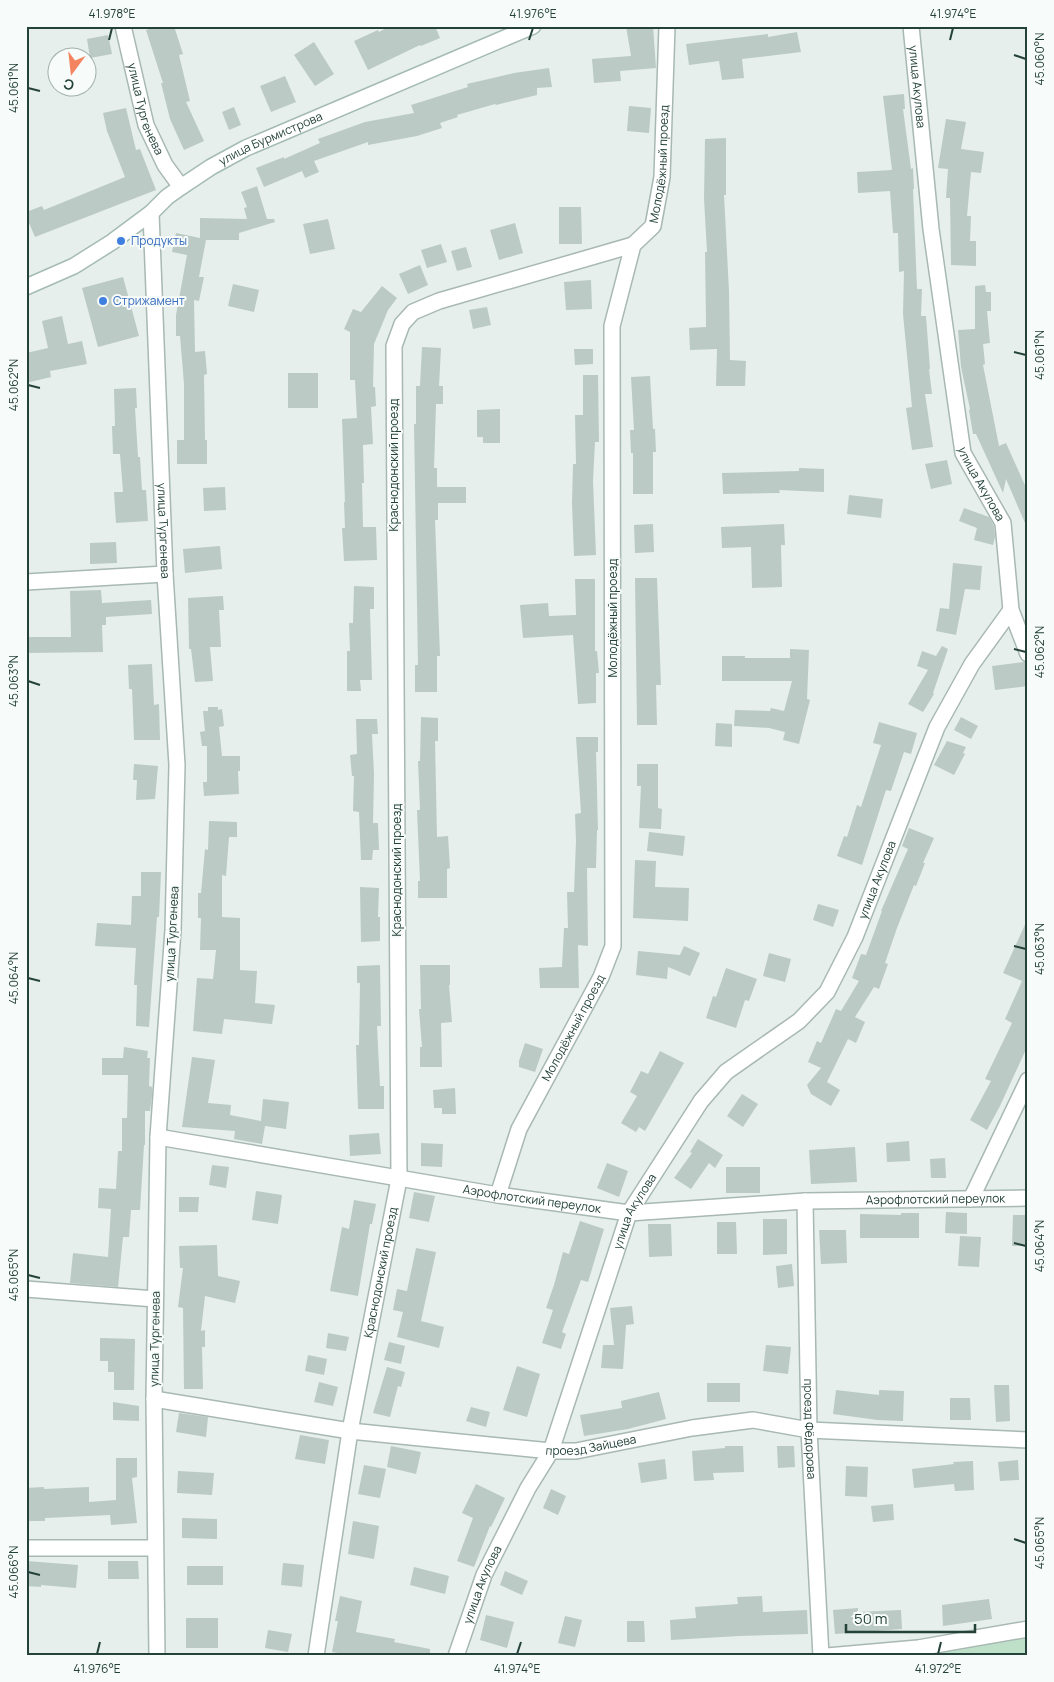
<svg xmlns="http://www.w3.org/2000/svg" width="1054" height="1682" font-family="Manrope,sans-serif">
<rect width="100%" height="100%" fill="#e6efeb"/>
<polygon fill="#bfe0c8" points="1028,1634 1028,1656 926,1656 926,1653"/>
<g fill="#bbcac4">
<polygon points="159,26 174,26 183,54 179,55 190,101 186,102 204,141 184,150 170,119 161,83 163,83 146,30"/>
<polygon points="390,26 435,26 440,38 421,46 420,45 368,70 354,41 378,30 379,32"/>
<polygon points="626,26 653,26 656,68 620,71 621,81 594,83 592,59 631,56"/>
<polygon points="797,32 801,52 742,59 744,78 722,80 719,61 689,65 686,44 768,34 768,37"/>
<polygon points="108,35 112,54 90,58 87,39"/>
<polygon points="314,42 334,74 315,86 294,55"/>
<polygon points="549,68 552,87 537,88 537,95 496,105 495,104 457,115 458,117 440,123 442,128 417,136 368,145 368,142 314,161 319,172 305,178 302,171 264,187 256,168 284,157 284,159 320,143 318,139 365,122 414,113 411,105 468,87 467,84 514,73"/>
<polygon points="285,76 296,102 271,112 260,86"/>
<polygon points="904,94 905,109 903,109 911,169 913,168 914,189 913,189 917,289 922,289 921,316 926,316 930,369 929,369 932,394 925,394 933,447 912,450 906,408 912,407 903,314 904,271 899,272 898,233 893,233 890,191 858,193 857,172 892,170 883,96"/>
<polygon points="629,106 651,108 649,133 627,131"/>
<polygon points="234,107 241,125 229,130 222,112"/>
<polygon points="126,108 136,150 140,149 156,190 35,237 26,216 26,212 42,206 44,210 125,177 107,131 103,113"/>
<polygon points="946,119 966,122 961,149 984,152 981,173 971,172 967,216 971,216 970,241 976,241 976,266 951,265 950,198 946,198 948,169 938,168"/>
<polygon points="726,138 726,195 724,195 729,291 730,360 746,361 745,386 716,386 717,349 690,350 689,328 706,327 706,321 705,252 707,252 704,199 705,139"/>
<polygon points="257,186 267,219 274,219 275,222 239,233 239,240 206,240 199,277 204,277 199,301 194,300 195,352 205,351 207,374 204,375 205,440 207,440 207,464 177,464 177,440 184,440 184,384 180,336 176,336 176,315 187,255 172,252 176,233 200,238 200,218 247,219 244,208 247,207 241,192"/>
<polygon points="559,207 581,207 582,244 559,244"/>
<polygon points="328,219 335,249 310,254 303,224"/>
<polygon points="515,223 523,253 499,260 490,230"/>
<polygon points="441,244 447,262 427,268 421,250"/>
<polygon points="466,247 472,267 457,271 451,251"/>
<polygon points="420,265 428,285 408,294 399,274"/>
<polygon points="123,277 139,336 98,347 82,288"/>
<polygon points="591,280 592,309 566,310 564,282"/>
<polygon points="233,284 259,290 254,312 228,306"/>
<polygon points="985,285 986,292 991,292 991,311 987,311 990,343 983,344 985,364 983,365 999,446 1006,443 1028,492 1028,530 1006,479 1003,493 976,434 973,434 969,410 970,409 961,367 958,330 975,329 975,286"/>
<polygon points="382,286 397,298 388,310 374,344 373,387 375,387 376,406 371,407 373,444 363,445 364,483 362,483 363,527 376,527 377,560 344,561 342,528 345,528 344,502 345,502 342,419 357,418 355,380 350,380 350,332 344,329 353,309 361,312"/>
<polygon points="487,307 491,325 473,329 469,310"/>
<polygon points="62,316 68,344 82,341 87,364 50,371 51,377 26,383 26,353 48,348 42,321"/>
<polygon points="422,347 441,348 439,386 443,386 443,404 436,404 434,468 437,468 437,487 466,487 466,503 438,503 438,520 435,520 440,656 437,656 437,692 415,692 415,665 418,665 414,424 416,424 416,386 420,386"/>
<polygon points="574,349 593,349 593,364 575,365"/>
<rect x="288" y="373" width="30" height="35"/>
<polygon points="583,375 598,375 599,442 595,442 593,481 596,555 574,556 572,503 573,464 576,464 575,415 583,415"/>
<polygon points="650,376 653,429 655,429 656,452 653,452 653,494 633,494 633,453 631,453 630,430 634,430 631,377"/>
<polygon points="136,388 137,408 135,408 138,457 140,457 142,490 146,490 148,521 116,523 114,492 123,492 120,454 113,454 112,426 115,426 114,389"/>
<polygon points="500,409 500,443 483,443 483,437 477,437 477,410"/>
<polygon points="947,460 952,484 931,489 925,464"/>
<polygon points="799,468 824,469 824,492 779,490 780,493 723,494 722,473 799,471"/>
<polygon points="225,487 226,510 204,511 203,488"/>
<polygon points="849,495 883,499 881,518 847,514"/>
<polygon points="964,508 989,517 994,526 995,537 993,545 974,540 977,528 959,521"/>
<polygon points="653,524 654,552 635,553 634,525"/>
<polygon points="784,524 785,545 781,545 782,587 752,588 751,547 722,548 721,527"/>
<polygon points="116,542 117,563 90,564 90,543"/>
<polygon points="220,546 222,569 185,573 183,549"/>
<polygon points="953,563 982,566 980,590 965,589 956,635 936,631 940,608 949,609"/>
<polygon points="635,578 657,578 661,685 656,685 657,725 637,725"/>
<polygon points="575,579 595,579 595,651 597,651 599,673 596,673 596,703 578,704 573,635 523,638 520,605 548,603 549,616 576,615"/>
<polygon points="354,586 374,587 374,609 370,609 372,680 360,680 361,691 347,691 347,651 350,651 349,623 353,623"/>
<polygon points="101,590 102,603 151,600 152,614 106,617 106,625 102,625 103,652 26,653 26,637 71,637 70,591"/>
<polygon points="223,596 224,610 219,610 221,647 210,647 213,681 195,682 191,649 189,649 188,598"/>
<polygon points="942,646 948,649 933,693 934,694 923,712 908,704 928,670 917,666 922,651 936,656"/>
<polygon points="790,649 809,650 807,699 810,700 799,744 783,740 785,732 769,728 734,726 735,710 770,711 771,708 784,711 792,681 722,681 722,656 745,656 745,658 790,658"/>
<polygon points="1024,662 1027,663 1028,686 995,690 992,666"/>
<polygon points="152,664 154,705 159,704 160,740 134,740 132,689 129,689 128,665"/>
<polygon points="208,707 218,707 218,710 222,709 224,726 219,727 222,756 240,756 240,771 238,771 239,794 204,796 203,782 207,782 207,746 202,746 200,732 205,731 203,711 208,711"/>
<polygon points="421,717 438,718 438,741 435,741 437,837 448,836 450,868 447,869 447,898 418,898 418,881 420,881 417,810 420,810 418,761 420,761"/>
<polygon points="961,717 978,726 971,739 954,730"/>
<polygon points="356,719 377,719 378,734 372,734 374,774 373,823 378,823 379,850 373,850 372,860 361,860 359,812 353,811 354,776 352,776 350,755 357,754"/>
<polygon points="879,722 917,733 911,754 904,752 891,791 886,790 862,865 837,856 844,836 847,837 857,805 861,807 881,745 873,743"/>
<polygon points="716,723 732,724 732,747 715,746"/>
<polygon points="576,737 598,737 598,752 596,752 598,830 597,830 596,868 587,868 588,946 578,945 579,988 540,988 539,968 562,967 564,928 568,928 567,892 574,892 576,841 575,814 581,813"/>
<polygon points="947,741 966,747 963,753 965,754 954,775 934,765"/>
<polygon points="134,764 158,766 155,799 136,800 137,780 133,780"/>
<polygon points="637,764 658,764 658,808 662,809 661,829 639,828 641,786 637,786"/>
<polygon points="209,821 237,822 237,837 229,837 226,876 222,875 222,917 240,918 240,970 257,971 255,1003 275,1005 272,1024 224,1019 222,1034 193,1031 197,978 213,979 216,950 200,950 201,918 198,918 198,893 201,893 205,849 208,850"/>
<polygon points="909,828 934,838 923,863 925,863 916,886 914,885 897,928 885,963 888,964 879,989 874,987 855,1017 865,1022 856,1043 848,1039 827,1082 840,1090 831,1106 811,1094 807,1085 821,1068 808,1062 817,1041 821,1043 836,1009 841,1011 859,981 852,978 861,954 866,955 882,911 881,911 908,849 902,846"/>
<polygon points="649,832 685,836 683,856 647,851"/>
<polygon points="635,860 656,861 655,887 689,888 688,921 633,918"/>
<polygon points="141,872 161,872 159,917 157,917 149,1027 136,1026 137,985 134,985 136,948 95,946 97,923 131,925 132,896 141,896"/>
<polygon points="360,887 379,888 378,917 380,917 380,941 361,942"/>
<polygon points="818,904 839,910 833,927 813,920"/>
<polygon points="1028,918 1028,1045 1000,1106 987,1130 970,1120 991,1081 985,1079 1012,1023 1005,1019 1022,981 1003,973"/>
<polygon points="684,946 700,953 690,976 668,967 667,979 636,975 638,951 680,955"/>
<polygon points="769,953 791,959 785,982 763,976"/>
<polygon points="380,965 381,1026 377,1026 380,1086 384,1086 384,1109 358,1109 356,1045 359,1045 360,983 357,983 357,966"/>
<polygon points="420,965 450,965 450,985 449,985 452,1022 441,1023 442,1067 420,1067 420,1047 422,1047 419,1009 421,1009"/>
<polygon points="726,968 757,979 749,1001 745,1000 736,1028 706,1018 713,996 716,997"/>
<polygon points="525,1043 543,1049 535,1072 519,1067 519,1061"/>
<polygon points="124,1047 148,1051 147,1058 150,1058 149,1086 152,1087 152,1096 150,1111 145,1111 145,1145 144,1145 140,1210 131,1210 129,1237 123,1237 118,1287 70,1283 73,1253 108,1257 111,1209 98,1208 99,1188 116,1189 118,1151 122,1151 122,1118 127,1118 128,1075 102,1075 102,1058 123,1058"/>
<polygon points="660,1051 684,1063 645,1131 639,1127 636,1132 621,1123 637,1096 630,1092 641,1071 648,1074"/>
<polygon points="192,1057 215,1060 208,1103 231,1105 230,1115 261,1121 263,1099 289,1102 286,1129 265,1126 262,1144 234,1139 235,1131 182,1127"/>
<polygon points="455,1088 456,1114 442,1114 442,1108 434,1108 433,1090"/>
<polygon points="742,1094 758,1104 743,1127 727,1116"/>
<polygon points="379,1133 381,1154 350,1156 349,1135"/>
<polygon points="698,1139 723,1155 715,1168 709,1163 691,1189 674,1178 692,1153 690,1152"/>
<polygon points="909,1141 910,1161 887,1162 886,1143"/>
<polygon points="421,1143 443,1144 442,1167 421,1166"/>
<polygon points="855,1147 857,1182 811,1184 809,1150"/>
<polygon points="945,1158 946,1178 931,1178 930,1159"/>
<polygon points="607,1163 628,1171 619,1197 597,1188"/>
<polygon points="212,1165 229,1167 226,1188 209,1185"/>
<rect x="726" y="1167" width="34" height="26"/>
<polygon points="256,1191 282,1195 278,1224 252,1220"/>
<polygon points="414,1192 435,1196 429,1222 409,1218"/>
<polygon points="179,1197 199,1197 198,1212 179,1212"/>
<polygon points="354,1200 376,1204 372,1224 370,1224 358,1296 330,1291 342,1227 349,1229"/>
<polygon points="946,1212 967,1213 967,1234 945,1233"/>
<polygon points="901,1213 919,1213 919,1238 860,1238 860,1214 901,1215"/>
<polygon points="1013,1215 1028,1215 1028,1246 1012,1246"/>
<polygon points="763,1219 787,1219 787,1254 763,1255"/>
<polygon points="580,1221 604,1229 588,1282 581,1280 562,1332 566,1334 561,1349 542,1343 553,1310 546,1308 554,1285 563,1252 569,1254"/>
<polygon points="717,1222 736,1222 737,1254 717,1254"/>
<polygon points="648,1224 671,1224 672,1256 649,1257"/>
<polygon points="819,1230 846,1230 847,1263 821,1264"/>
<polygon points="960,1236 981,1237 979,1267 958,1266"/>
<polygon points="217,1245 218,1276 240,1281 235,1303 205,1296 201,1331 205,1330 205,1347 202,1347 203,1389 184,1389 183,1308 178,1307 183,1268 180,1268 179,1246"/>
<polygon points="416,1248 436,1252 421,1321 444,1327 439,1348 397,1337 403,1312 393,1310 397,1289 407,1291"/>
<polygon points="792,1264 794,1286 778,1288 776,1266"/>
<polygon points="632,1306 634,1324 626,1325 623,1369 601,1368 603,1345 614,1345 610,1308"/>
<polygon points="328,1333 349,1337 346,1351 326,1348"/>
<polygon points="100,1338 135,1339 134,1390 114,1390 114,1372 108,1372 108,1361 100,1361"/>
<polygon points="389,1342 405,1346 401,1364 384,1360"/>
<polygon points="766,1345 791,1347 788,1374 763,1371"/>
<polygon points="308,1355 327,1359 324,1375 305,1371"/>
<polygon points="517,1366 540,1374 527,1417 503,1410"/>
<polygon points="387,1367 405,1372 401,1387 398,1386 390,1417 373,1413"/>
<polygon points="319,1382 338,1387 333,1406 314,1402"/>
<rect x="707" y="1383" width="33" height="19"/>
<polygon points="994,1385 1009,1385 1010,1421 996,1422"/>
<polygon points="836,1390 879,1395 879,1390 904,1391 903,1421 878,1420 833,1414"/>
<polygon points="659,1392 666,1419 628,1429 584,1436 580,1415 622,1408 621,1401"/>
<polygon points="950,1398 970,1398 971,1420 950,1420"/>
<polygon points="113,1402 139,1406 139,1421 113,1420"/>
<polygon points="471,1407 490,1412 486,1427 466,1421"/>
<polygon points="179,1413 208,1417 206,1437 176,1432"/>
<polygon points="300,1435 329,1440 325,1464 295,1459"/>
<polygon points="391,1446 421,1452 416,1474 387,1467"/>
<polygon points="725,1446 743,1446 744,1472 713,1473 714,1480 694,1481 692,1451 725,1448"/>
<polygon points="777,1446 794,1446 795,1467 778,1468"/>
<polygon points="116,1458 137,1458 137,1477 132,1478 137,1523 111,1525 110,1515 45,1518 45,1521 26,1521 26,1488 44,1487 44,1489 89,1487 89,1502 116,1500"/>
<polygon points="665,1459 667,1479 641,1483 638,1463"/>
<polygon points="1018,1460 1019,1480 1000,1481 998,1462"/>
<polygon points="973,1461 974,1490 955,1491 954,1484 914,1488 912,1469 954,1464 953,1462"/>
<polygon points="364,1465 386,1469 380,1498 358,1494"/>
<polygon points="846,1466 868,1467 867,1497 845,1496"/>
<polygon points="178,1471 214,1473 212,1495 177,1493"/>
<polygon points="476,1484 505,1498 491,1527 490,1526 474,1567 457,1561 473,1518 462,1513"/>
<polygon points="551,1489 566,1496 558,1515 543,1508"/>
<polygon points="893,1504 894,1520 873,1522 871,1506"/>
<polygon points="182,1518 217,1519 217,1539 182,1538"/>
<polygon points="353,1521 379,1526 374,1559 348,1554"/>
<polygon points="26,1561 78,1565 76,1588 41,1585 41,1587 26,1586"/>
<polygon points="108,1561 138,1561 139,1579 108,1579"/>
<polygon points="283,1563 304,1565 302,1587 281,1585"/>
<rect x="187" y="1566" width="36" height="19"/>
<polygon points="414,1567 449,1576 445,1594 410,1585"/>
<polygon points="505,1571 528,1581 522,1595 500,1585"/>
<polygon points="340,1596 362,1601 356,1632 395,1639 394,1642 430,1649 430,1656 355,1656 332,1652 338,1621 335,1621"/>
<polygon points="762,1596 763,1612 807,1610 808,1634 739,1636 671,1640 670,1620 696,1618 695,1607 738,1604 737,1597"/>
<polygon points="989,1599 992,1619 943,1626 942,1605"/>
<polygon points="858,1608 858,1612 901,1610 902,1629 835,1634 833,1610"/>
<polygon points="486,1615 514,1622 507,1648 480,1640"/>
<polygon points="565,1616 582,1620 575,1647 558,1643"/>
<rect x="186" y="1618" width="32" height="30"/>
<polygon points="627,1621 644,1621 645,1642 627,1642"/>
<polygon points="268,1630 292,1634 288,1652 265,1648"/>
</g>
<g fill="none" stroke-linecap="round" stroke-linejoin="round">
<g stroke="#a8b8b2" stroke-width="18">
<g id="street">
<path id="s1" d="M123,26L146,125L165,165L181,187"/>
<path id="s2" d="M911,26L931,229L963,453L1003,523L1011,610L1028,654"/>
<path id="s3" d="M151,213L165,574L177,765L173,930L158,1137L154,1399L157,1656"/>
<polyline points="26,582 165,574"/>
<path id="s4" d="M158,1137L498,1195L629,1213L805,1201L1028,1198"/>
<path id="s5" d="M498,1195L519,1129L601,977L613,946L612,326L633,245L653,226L662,177L667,26"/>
<polyline points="971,1199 1028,1080"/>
<path id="s6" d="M805,1201L809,1430L821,1656"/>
<polyline points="26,1289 155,1299"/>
<path id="s7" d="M154,1399L350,1431L551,1451H576L692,1428L753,1420L809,1430L1028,1440"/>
<polyline points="26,1548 155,1548"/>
<path id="s8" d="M316,1656L350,1431L399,1179L394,346L402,324L413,312L439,301L633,245"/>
<path id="s9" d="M456,1656L484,1575L528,1488L551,1451L629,1213L701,1101L726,1072L799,1021L827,992L855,937L937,727L972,664L1011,610"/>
<polyline points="827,1656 918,1648 1028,1629"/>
</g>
</g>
<g stroke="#a4bbb3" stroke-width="18">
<g id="secondary">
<path id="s10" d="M26,287L74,266L112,242L151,213L167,197L181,187L211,167L246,148L533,26"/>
</g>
</g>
<use href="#street" stroke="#fff" stroke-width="15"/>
<use href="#secondary" stroke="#fff" stroke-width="15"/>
</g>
<path fill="none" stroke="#24423a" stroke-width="2" d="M109,40L112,28M529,40L533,28M950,40L953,28M1014,55L1026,59M28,88L40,91M1014,352L1026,355M28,385L40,388M1014,649L1026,652M28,681L40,685M1014,946L1026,949M28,978L40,981M1014,1243L1026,1246M28,1275L40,1278M1014,1539L1026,1543M28,1572L40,1575M97,1654L100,1642M517,1654L521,1642M938,1654L941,1642"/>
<g fill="#3f7fe0" stroke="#f7fbf9" stroke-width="2">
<circle cx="121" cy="241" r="5"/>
<circle cx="103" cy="301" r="5"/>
</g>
<g text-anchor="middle" stroke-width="4" stroke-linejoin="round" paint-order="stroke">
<g font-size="12" fill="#24423a" stroke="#f7fbf9">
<text dy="4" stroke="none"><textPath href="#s2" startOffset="61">улица Акулова</textPath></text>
<text dy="4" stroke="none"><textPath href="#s1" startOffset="86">улица Тургенева</textPath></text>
<text dy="4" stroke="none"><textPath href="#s10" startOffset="288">улица Бурмистрова</textPath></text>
<text dy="4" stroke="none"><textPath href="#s5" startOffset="1069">Молодёжный проезд</textPath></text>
<text transform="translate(394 465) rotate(-90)" y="4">Краснодонский проезд</text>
<text dy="4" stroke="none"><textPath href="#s2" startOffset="466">улица Акулова</textPath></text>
<text dy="4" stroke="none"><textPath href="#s3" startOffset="318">улица Тургенева</textPath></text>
<text transform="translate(613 618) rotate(-90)" y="4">Молодёжный проезд</text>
<text transform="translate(397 870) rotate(-90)" y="4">Краснодонский проезд</text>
<text dy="4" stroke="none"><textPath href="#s9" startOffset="901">улица Акулова</textPath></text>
<text transform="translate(172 934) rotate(-87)" y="4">улица Тургенева</text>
<text dy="4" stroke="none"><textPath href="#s5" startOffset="184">Молодёжный проезд</textPath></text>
<text dy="4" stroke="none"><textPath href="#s4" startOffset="379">Аэрофлотский переулок</textPath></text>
<text dy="4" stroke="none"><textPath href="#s4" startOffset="784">Аэрофлотский переулок</textPath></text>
<text dy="4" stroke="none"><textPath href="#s9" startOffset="481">улица Акулова</textPath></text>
<text dy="4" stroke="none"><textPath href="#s8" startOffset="389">Краснодонский проезд</textPath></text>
<text transform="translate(155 1339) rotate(-89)" y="4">улица Тургенева</text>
<text dy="4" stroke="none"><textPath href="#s6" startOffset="228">проезд Фёдорова</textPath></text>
<text dy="4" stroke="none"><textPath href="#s7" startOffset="441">проезд Зайцева</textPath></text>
<text dy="4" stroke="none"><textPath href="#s9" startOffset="76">улица Акулова</textPath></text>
</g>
<g font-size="12" fill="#366cbe" stroke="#f7fbf9" text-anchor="start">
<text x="131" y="245">Продукты</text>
<text x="113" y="305">Стрижамент</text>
</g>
</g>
<rect width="1054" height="1682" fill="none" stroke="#f7fbf9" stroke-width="55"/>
<g transform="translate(72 72) rotate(195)"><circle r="24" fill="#f7fbf9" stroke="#a3b1ad"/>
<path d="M0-4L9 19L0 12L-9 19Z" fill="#f4845f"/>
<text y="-8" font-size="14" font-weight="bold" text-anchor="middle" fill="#24423a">С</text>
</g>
<path d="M846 1624v8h129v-8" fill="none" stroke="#24423a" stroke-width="2.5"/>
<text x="854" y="1624" font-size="15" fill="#24423a" stroke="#f7fbf9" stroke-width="4" paint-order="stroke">50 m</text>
<rect x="28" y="28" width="998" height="1626" fill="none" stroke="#24423a" stroke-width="2"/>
<g font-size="12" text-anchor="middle" fill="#24423a">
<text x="112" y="18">41.978°E</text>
<text x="533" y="18">41.976°E</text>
<text x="953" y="18">41.974°E</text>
<text transform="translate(1040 59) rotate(-90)" y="4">45.060°N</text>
<text transform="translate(14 88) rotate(-90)" y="4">45.061°N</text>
<text transform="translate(1040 355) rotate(-90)" y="4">45.061°N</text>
<text transform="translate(14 385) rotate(-90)" y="4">45.062°N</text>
<text transform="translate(1040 652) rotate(-90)" y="4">45.062°N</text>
<text transform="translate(14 681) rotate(-90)" y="4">45.063°N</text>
<text transform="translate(1040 949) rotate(-90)" y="4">45.063°N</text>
<text transform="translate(14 978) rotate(-90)" y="4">45.064°N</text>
<text transform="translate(1040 1246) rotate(-90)" y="4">45.064°N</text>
<text transform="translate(14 1275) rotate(-90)" y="4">45.065°N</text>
<text transform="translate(1040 1543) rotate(-90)" y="4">45.065°N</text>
<text transform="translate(14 1572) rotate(-90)" y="4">45.066°N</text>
<text x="97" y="1673">41.976°E</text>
<text x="517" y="1673">41.974°E</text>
<text x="938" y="1673">41.972°E</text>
</g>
</svg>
